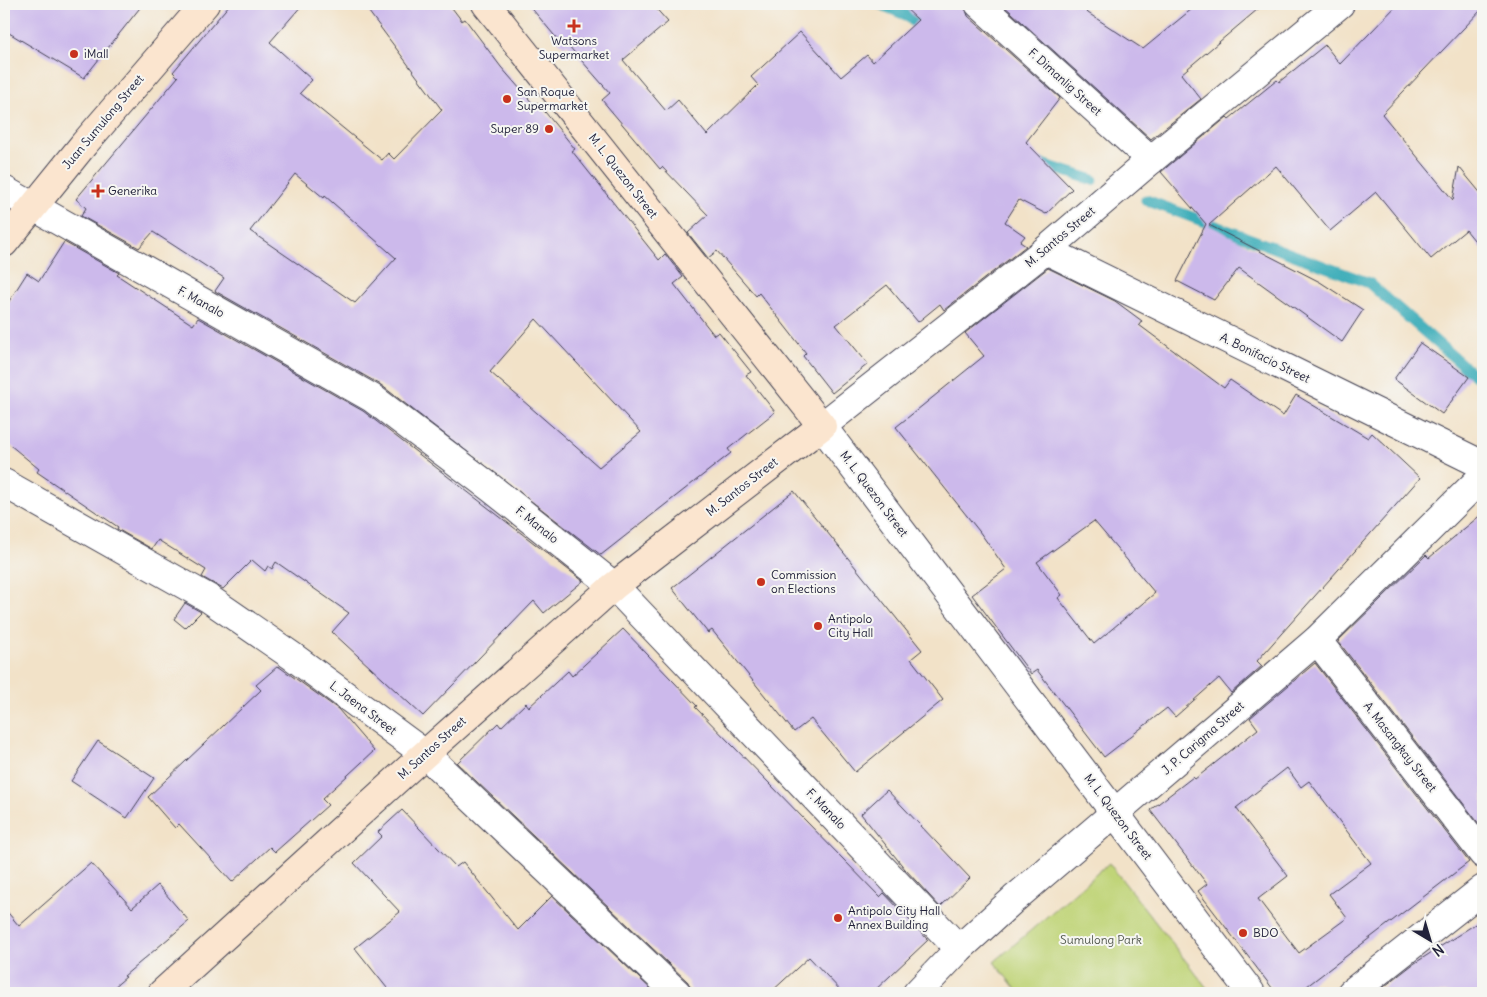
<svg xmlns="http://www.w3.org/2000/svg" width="1487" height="997" font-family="Delius,sans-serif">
<rect width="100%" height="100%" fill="#f6f6f2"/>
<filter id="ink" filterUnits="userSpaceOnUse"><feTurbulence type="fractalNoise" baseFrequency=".02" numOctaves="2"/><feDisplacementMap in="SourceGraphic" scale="10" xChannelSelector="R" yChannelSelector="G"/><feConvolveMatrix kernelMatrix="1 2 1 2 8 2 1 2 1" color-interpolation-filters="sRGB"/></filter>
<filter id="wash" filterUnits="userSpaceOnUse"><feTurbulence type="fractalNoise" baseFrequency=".0096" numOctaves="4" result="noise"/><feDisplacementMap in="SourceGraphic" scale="20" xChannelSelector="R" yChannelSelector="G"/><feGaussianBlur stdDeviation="1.12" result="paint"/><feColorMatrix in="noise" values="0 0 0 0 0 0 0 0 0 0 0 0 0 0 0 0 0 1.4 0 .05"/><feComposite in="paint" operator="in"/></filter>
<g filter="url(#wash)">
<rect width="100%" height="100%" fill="#f2e2c8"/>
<polygon fill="#c0d478" stroke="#717b5a" points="1109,863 1211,993 1019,993 994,962"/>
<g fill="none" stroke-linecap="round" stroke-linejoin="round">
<g stroke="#3dadb9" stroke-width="11">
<polyline points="879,4 908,16 925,33"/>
<polyline points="1036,162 1093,180"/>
<polyline points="1146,200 1369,283 1475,376 1483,376"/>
</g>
</g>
<g id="blocks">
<g fill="#ccb9eb" fill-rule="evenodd">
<polygon points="4,4 143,4 84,78 4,30"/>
<path d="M230,4H303L270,42L312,80L300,93L382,160L388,153L394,159L442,110L363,4H449L462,21L465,19L501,67L534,105L537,102L575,149L572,151L659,260L665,254L683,277L674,284L714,335L719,332L751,372L746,375L775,412L728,449L731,453L601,555L381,385L215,291L224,278L153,232L139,248L81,216L86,208L76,199L178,77L173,72ZM295,174L324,198L325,196L396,258L355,303L250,231ZM536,319L641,432L599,467L490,372Z"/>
<polygon points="528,4 652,4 668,22 623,60 666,111 678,100 707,135 758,85 751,77 800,32 841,77 867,55 873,62 918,20 901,4 964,4 968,16 1060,98 1026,142 1072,189 1046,214 1019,200 1005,222 1025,236 1020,242 1026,246 944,310 940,304 918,322 887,285 836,325 868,364 832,393 803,356 806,353 759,293 756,296 717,251 708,258 688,233 708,215 662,167 660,169 602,100 610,93 567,44 564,47"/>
<polygon points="1002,4 1079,4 1088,13 1143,49 1198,4 1264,4 1181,74 1201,99 1151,139"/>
<polygon points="1398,4 1483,4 1483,8 1382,114 1453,200 1459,167 1483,196 1483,251 1466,230 1431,259 1376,192 1330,231 1276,166 1209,225 1320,282 1363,310 1342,342 1239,268 1214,300 1177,281 1206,224 1161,172 1227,117 1229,119 1277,80 1279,82 1325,45 1340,64"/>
<polygon points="64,242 119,273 117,275 193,325 198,318 363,411 583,581 544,613 534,601 423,716 332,632 349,613 276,562 272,569 268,566 265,571 252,560 223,589 202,577 206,570 158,540 152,549 117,529 118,527 37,472 39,469 4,440 4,309 27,273 39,281"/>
<path d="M1048,268L1115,301L1142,321L1139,325L1224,388L1230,380L1283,416L1296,395L1368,438L1372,433L1420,478L1257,661L1262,666L1231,693L1219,678L1175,717L1167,708L1104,757L1037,670L1031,674L972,595L1006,569L979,531L896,427L984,356L965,333ZM1094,521L1155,593L1094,644L1058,598L1062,595L1037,562Z"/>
<polygon points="1420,343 1469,377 1442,414 1394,379"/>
<polygon points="794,491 922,650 911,659 943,700 855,772 811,719 794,732 712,630 708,633 672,588"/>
<polygon points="1483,513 1483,829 1338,641 1426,555 1429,558"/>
<polygon points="185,603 201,612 185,628 174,619"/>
<polygon points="623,629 697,706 695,707 880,897 884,893 928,940 872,993 843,993 809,957 770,993 692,993 688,982 457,763 498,723 501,727 526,703 529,707 568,671 572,676"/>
<path d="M1315,663L1469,862L1298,993H1276L1198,891L1207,884L1150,810L1193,777L1195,779L1258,729L1250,718ZM1287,768L1301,787L1309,781L1371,863L1329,894L1347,918L1299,953L1258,899L1288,876L1236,808Z"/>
<polygon points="278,666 338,709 374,751 322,799 328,805 275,852 270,847 232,882 179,824 175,828 148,797 261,690 256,685"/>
<polygon points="98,741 154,778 127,818 71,781"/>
<polygon points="887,790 970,878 940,907 905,869 861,814"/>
<polygon points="402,810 456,867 463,862 518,930 552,896 655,993 391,993 355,948 400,912 354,863 382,836 378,832"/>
<polygon points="91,863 132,908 158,885 189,921 124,976 126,977 107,993 4,993 4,908 19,926"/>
<polygon points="1483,919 1483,993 1376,993 1412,965"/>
</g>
</g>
</g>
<g filter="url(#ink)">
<use href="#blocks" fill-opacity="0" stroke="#413f50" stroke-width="1"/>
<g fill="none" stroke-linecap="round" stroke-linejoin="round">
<g stroke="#413f50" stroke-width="30">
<g id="minor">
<polyline points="979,4 1151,160"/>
<polyline points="4,190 372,398 491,488 614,586 959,949"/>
<polyline points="4,483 208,598 292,656 425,754 677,993"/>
<polyline points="1317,640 1483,854"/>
<polyline points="917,993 959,949 1014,899 1317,640 1483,476"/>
</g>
</g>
<g stroke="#413f50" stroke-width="30">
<g id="tertiary">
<polyline points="1046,250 1483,465"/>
<polyline points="1251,993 822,426 1046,250 1151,160 1340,4"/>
<polyline points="1351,993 1483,889"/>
</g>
</g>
<g stroke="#413f50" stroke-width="30">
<g id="secondary">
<polyline points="4,243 84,144 205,4"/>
<polyline points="162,993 425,754 614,586 822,426 486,4"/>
</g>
</g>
<use href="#minor" stroke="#fff" stroke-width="28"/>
<use href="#tertiary" stroke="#fff" stroke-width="28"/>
<use href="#secondary" stroke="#fbe5cf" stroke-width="28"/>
</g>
</g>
<g fill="#c8321e" stroke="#f6f6f2" stroke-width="2">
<path d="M571.5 18.5h5v5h5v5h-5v5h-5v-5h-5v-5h5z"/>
<circle cx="74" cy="54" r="5"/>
<circle cx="507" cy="99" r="5"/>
<circle cx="549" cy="129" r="5"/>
<path d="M95.5 183.5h5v5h5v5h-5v5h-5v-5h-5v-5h5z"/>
<circle cx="761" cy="582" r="5"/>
<circle cx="818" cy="626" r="5"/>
<circle cx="838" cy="918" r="5"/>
<circle cx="1243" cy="933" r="5"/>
</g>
<g text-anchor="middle" stroke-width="4" stroke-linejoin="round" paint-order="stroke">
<g font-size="12" fill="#22223b" stroke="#f6f6f2" text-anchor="start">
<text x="574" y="45" text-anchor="middle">Watsons<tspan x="574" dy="14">Supermarket</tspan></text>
<text x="84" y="58">iMall</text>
<text x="517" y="96">San Roque<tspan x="517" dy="14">Supermarket</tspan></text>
<text x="539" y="133" text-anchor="end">Super 89</text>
<text x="108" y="195">Generika</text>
<text x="771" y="579">Commission<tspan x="771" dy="14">on Elections</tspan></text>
<text x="828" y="623">Antipolo<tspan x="828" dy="14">City Hall</tspan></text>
<text x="848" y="915">Antipolo City Hall<tspan x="848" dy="14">Annex Building</tspan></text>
<text x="1253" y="937">BDO</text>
</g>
<g font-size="12" fill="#22223b" stroke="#f6f6f2">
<text transform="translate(1065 82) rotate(42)" y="4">F. Dimanlig Street</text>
<text transform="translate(103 122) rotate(-50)" y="4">Juan Sumulong Street</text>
<text transform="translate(623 176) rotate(52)" y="4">M. L. Quezon Street</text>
<text transform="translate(1060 237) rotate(-40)" y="4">M. Santos Street</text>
<text transform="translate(201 302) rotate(29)" y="4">F. Manalo</text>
<text transform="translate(1265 358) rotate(26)" y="4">A. Bonifacio Street</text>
<text transform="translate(742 487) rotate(-38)" y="4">M. Santos Street</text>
<text transform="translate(874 494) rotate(53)" y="4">M. L. Quezon Street</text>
<text transform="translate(537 525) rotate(39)" y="4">F. Manalo</text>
<text transform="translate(363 708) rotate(37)" y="4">L. Jaena Street</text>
<text transform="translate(1203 738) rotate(-41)" y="4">J. P. Carigma Street</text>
<text transform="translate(1400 747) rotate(52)" y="4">A. Masangkay Street</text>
<text transform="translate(432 748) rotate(-42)" y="4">M. Santos Street</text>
<text transform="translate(826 809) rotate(46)" y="4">F. Manalo</text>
<text transform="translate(1118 817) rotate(53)" y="4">M. L. Quezon Street</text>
</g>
<g font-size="12" fill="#51574d" stroke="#f6f6f2">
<text x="1101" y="944">Sumulong Park</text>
</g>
</g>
<rect width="1487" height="997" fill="none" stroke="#f6f6f2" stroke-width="20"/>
<g transform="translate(1430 940) rotate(142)" stroke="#f6f6f2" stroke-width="4" paint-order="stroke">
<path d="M0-4L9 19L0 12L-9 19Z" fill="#22223b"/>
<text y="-8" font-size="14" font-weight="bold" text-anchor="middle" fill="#22223b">N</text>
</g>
</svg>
